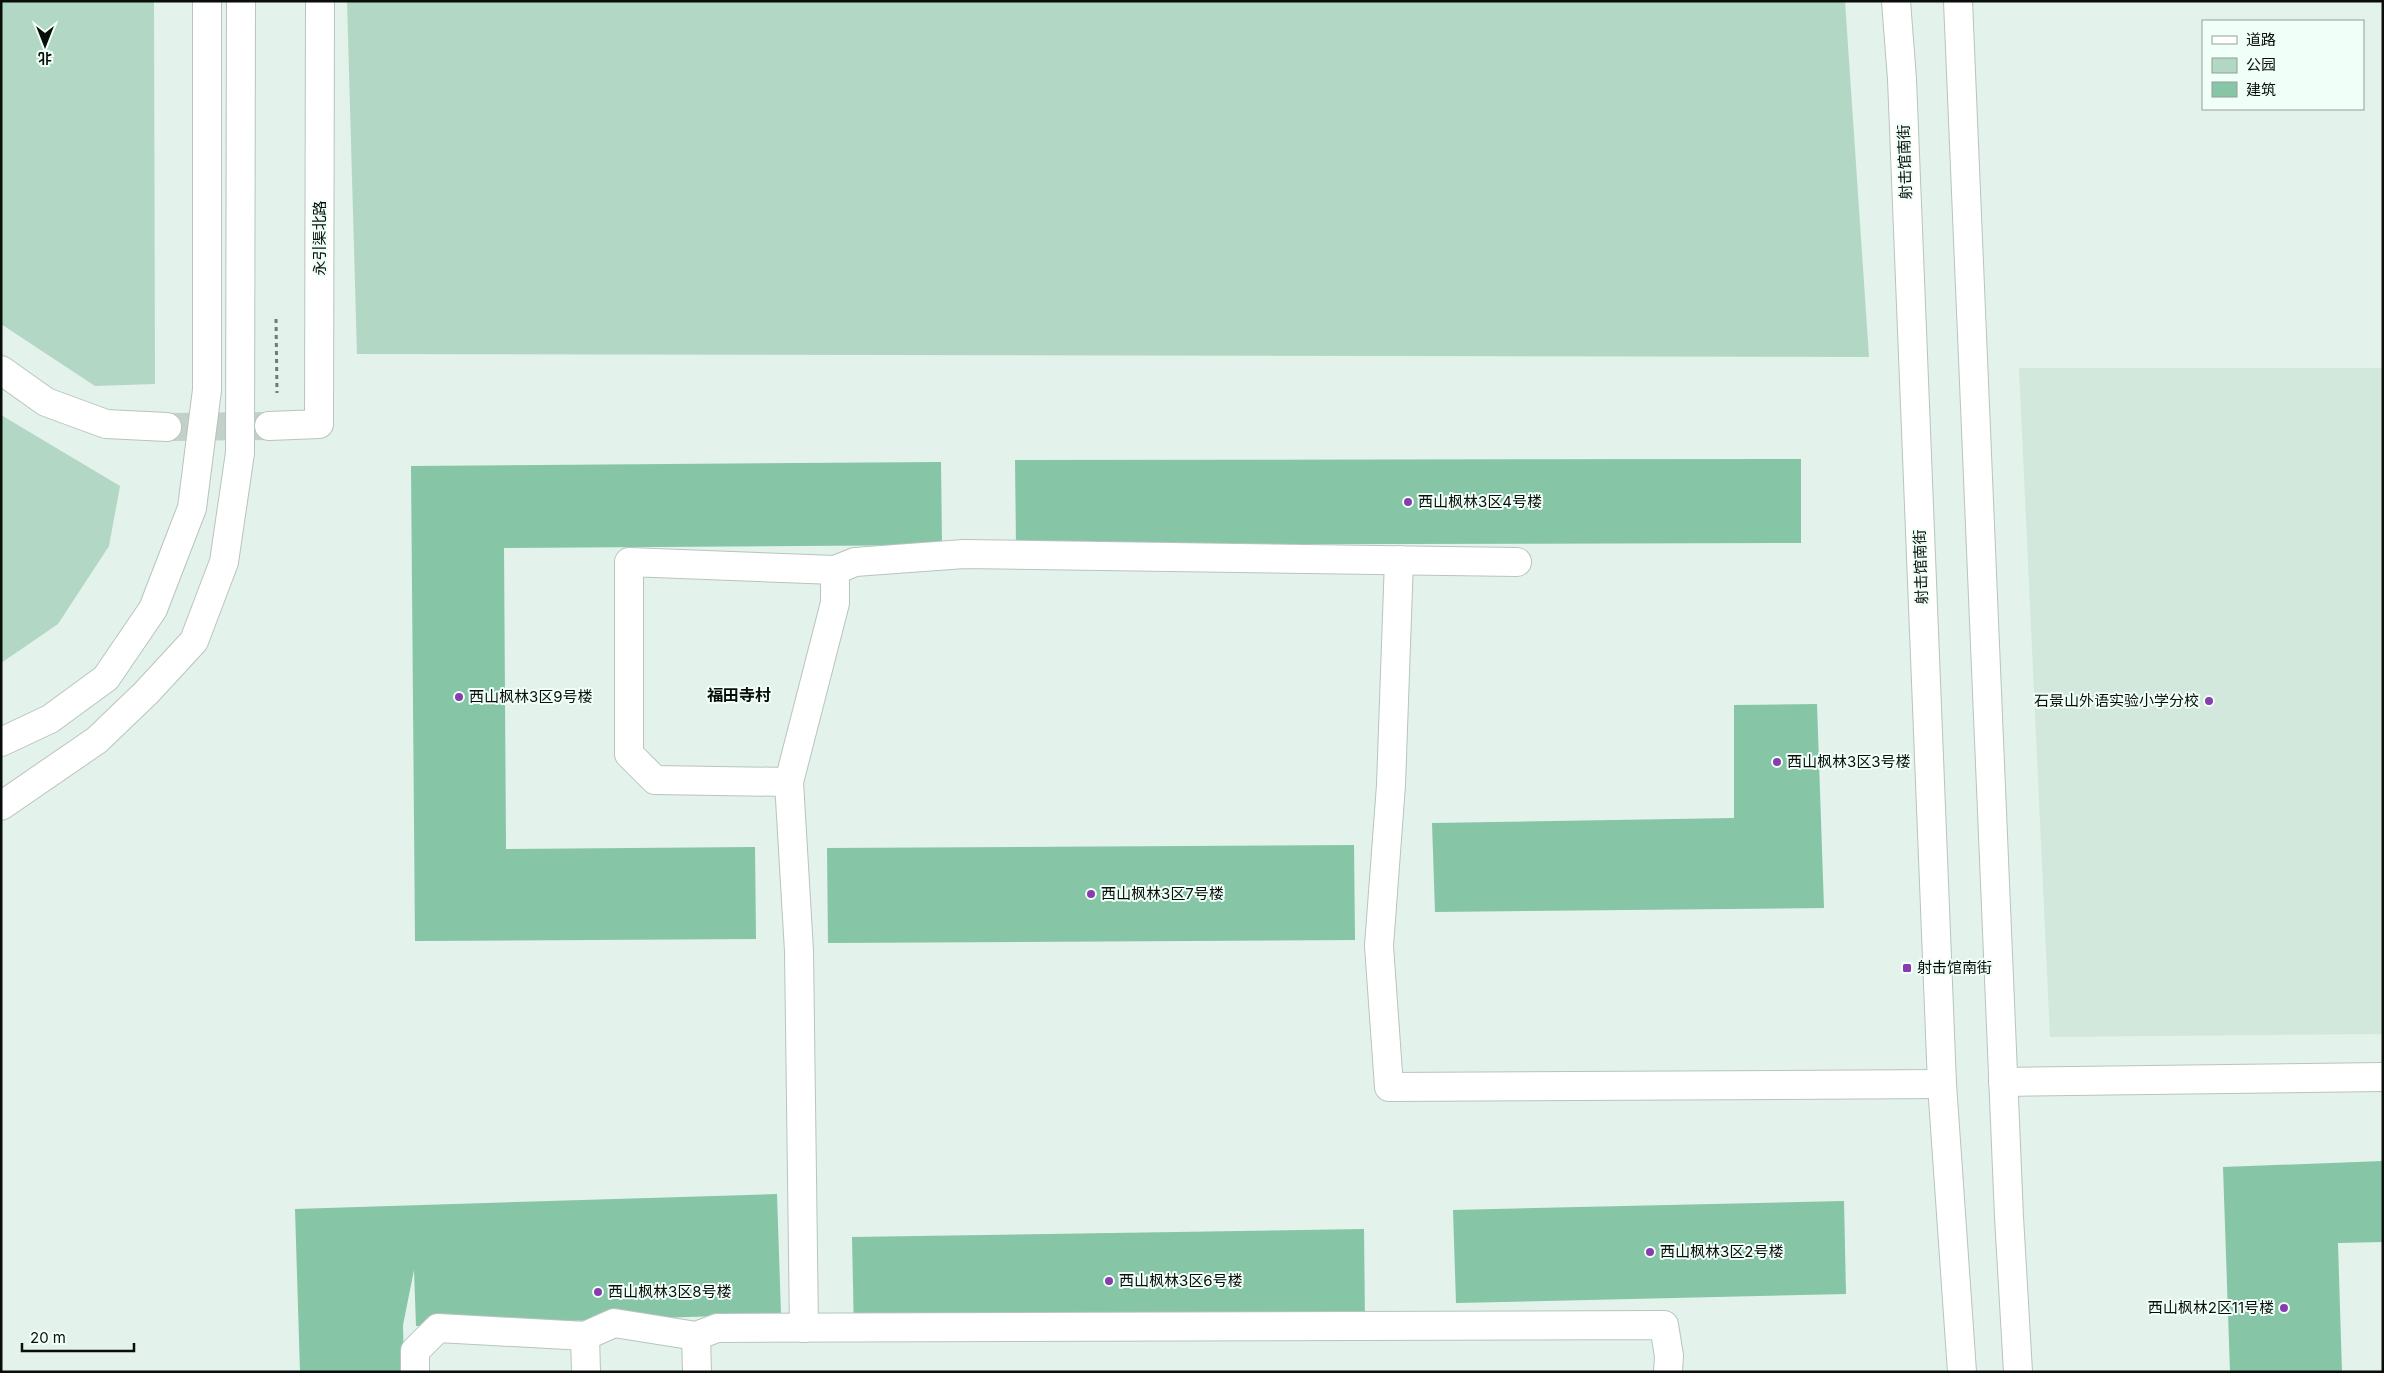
<svg xmlns="http://www.w3.org/2000/svg" width="2384" height="1373" font-family="Inter,'Noto Sans SC',sans-serif">
<rect width="100%" height="100%" fill="#e3f2ea"/>
<polygon fill="#d2e8dc" points="2019,368 2383,368 2383,1034 2050,1037"/>
<g fill="#b2d7c4">
<polygon points="1,1 154,1 155,384 95,386 1,324"/>
<polygon points="347,1 1845,1 1869,357 357,354"/>
<polygon points="1,415 120,486 109,546 58,624 1,663"/>
</g>
<g fill="#86c5a6">
<polygon points="1801,459 1801,543 1016,545 1015,460"/>
<polygon points="941,462 942,545 504,548 506,849 755,847 756,939 415,941 411,466"/>
<polygon points="1817,704 1824,908 1435,912 1432,823 1734,818 1734,705"/>
<polygon points="1354,845 1355,940 828,943 827,848"/>
<polygon points="2383,1161 2383,1242 2338,1243 2342,1372 2230,1372 2223,1167"/>
<polygon points="777,1194 781,1314 416,1326 414,1270 403,1325 404,1372 300,1372 295,1209"/>
<polygon points="1844,1201 1846,1294 1456,1303 1453,1210"/>
<polygon points="1364,1229 1365,1324 854,1332 852,1237"/>
</g>
<g fill="none" stroke-linecap="round" stroke-linejoin="round">
<polyline stroke="#c2d0c9" stroke-width="28" stroke-dasharray="28 14" stroke-linecap="butt" points="167,427 269,426"/>
<g stroke="#b7c5bd" stroke-width="30">
<g id="minor">
<polyline points="1,370 46,402 106,424 167,427"/>
<polyline points="269,426 319,424 320,1"/>
<polyline points="1399,560 1391,785 1379,946 1389,1087 1942,1084"/>
<polyline points="789,782 655,780 629,754 629,562 835,570 855,562 964,554 1517,562"/>
<polyline points="2003,1082 2383,1077"/>
<polyline points="804,1328 799,951 789,782 835,603 835,570"/>
<polyline points="585,1336 586,1372"/>
<polyline points="696,1336 697,1372"/>
<polyline points="415,1372 415,1351 438,1328 585,1336 614,1323 696,1336 717,1328 1664,1325 1669,1356 1668,1372"/>
</g>
</g>
<g stroke="#b7c5bd" stroke-width="30">
<g id="major">
<polyline points="1896,1 1902,79 1942,1084 1962,1372"/>
<polyline points="1958,1 2009,1217 2018,1372"/>
</g>
</g>
<g stroke="#b7c5bd" stroke-width="30">
<g id="highway">
<polyline points="1,742 50,719 106,678 153,609 192,508 207,390 207,1"/>
<polyline points="1,806 97,740 146,693 194,641 224,562 240,453 241,1"/>
</g>
</g>
<polyline stroke="#717b75" stroke-width="3" stroke-dasharray="4 4" stroke-linecap="butt" points="276,319 277,393"/>
<use href="#minor" stroke="#fff" stroke-width="28"/>
<use href="#major" stroke="#fff" stroke-width="28"/>
<use href="#highway" stroke="#fff" stroke-width="28"/>
</g>
<g fill="#883cae" stroke="#f0fff7" stroke-width="2">
<circle cx="1408" cy="502" r="5"/>
<circle cx="459" cy="697" r="5"/>
<circle cx="2209" cy="701" r="5"/>
<circle cx="1777" cy="762" r="5"/>
<circle cx="1091" cy="894" r="5"/>
<rect x="1902" y="963" width="10" height="10" rx="2.5"/>
<circle cx="1650" cy="1252" r="5"/>
<circle cx="1109" cy="1281" r="5"/>
<circle cx="598" cy="1292" r="5"/>
<circle cx="2284" cy="1308" r="5"/>
</g>
<g text-anchor="middle" stroke-width="4" stroke-linejoin="round" paint-order="stroke">
<g font-size="15" fill="#090e0b" stroke="#f0fff7">
<text transform="translate(1905 162) rotate(-92)" y="5">射击馆南街</text>
<text transform="translate(320 238) rotate(-90)" y="5">永引渠北路</text>
<text transform="translate(1921 567) rotate(-92)" y="5">射击馆南街</text>
</g>
<g font-size="15" fill="#090e0b" stroke="#f0fff7" text-anchor="start">
<text x="1418" y="507">西山枫林3区4号楼</text>
<text x="469" y="702">西山枫林3区9号楼</text>
<text x="2199" y="706" text-anchor="end">石景山外语实验小学分校</text>
<text x="1787" y="767">西山枫林3区3号楼</text>
<text x="1101" y="899">西山枫林3区7号楼</text>
<text x="1917" y="973">射击馆南街</text>
<text x="1660" y="1257">西山枫林3区2号楼</text>
<text x="1119" y="1286">西山枫林3区6号楼</text>
<text x="608" y="1297">西山枫林3区8号楼</text>
<text x="2274" y="1313" text-anchor="end">西山枫林2区11号楼</text>
</g>
<g font-size="16" font-weight="bold" fill="#090e0b" stroke="#f0fff7">
<text x="739" y="701">福田寺村</text>
</g>
</g>
<rect width="2384" height="1373" fill="none" stroke="#090e0b" stroke-width="5"/>
<rect x="2202" y="20" width="162" height="90" fill="#f0fff7" stroke="#949f99"/>
<rect x="2212" y="36" width="25" height="8" fill="#ffffff" stroke="#949f99"/>
<text x="2246" y="45" font-size="15" fill="#090e0b">道路</text>
<rect x="2212" y="58" width="25" height="15" fill="#b2d7c4" stroke="#949f99"/>
<text x="2246" y="70" font-size="15" fill="#090e0b">公园</text>
<rect x="2212" y="82" width="25" height="15" fill="#86c5a6" stroke="#949f99"/>
<text x="2246" y="95" font-size="15" fill="#090e0b">建筑</text>
<g transform="translate(45 45) rotate(180)" stroke="#f0fff7" stroke-width="4" paint-order="stroke">
<path d="M0-4L9 19L0 12L-9 19Z" fill="#090e0b"/>
<text y="-8" font-size="14" font-weight="bold" text-anchor="middle" fill="#090e0b">北</text>
</g>
<path d="M22 1343v8h112v-8" fill="none" stroke="#090e0b" stroke-width="2.5"/>
<text x="30" y="1343" font-size="15" fill="#090e0b" stroke="#f0fff7" stroke-width="4" paint-order="stroke">20 m</text>
</svg>
